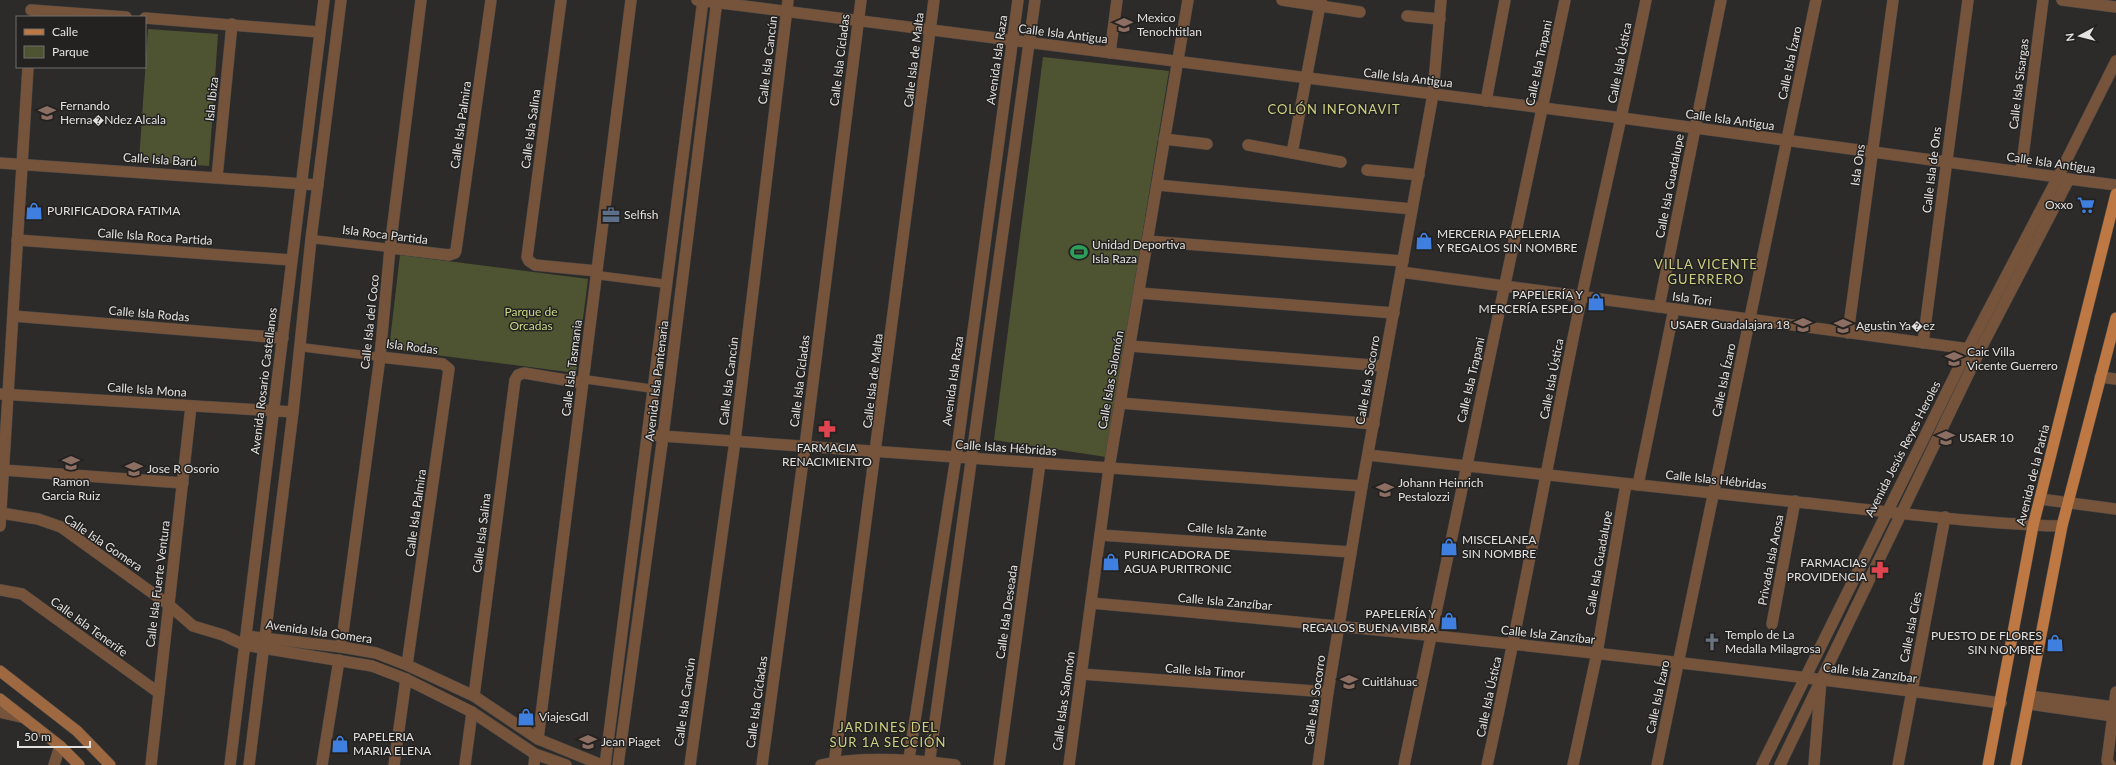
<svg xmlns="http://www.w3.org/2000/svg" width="2116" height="765" font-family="Lato,sans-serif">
<rect width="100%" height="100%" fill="#2d2b29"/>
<g fill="#4e5432">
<polygon points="148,29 218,34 209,166 139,161"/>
<polygon points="1043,57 1169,71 1106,457 994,440"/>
<polygon points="400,255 588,279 576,373 389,349"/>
</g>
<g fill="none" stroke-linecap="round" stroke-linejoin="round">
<g stroke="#4a4846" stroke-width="9">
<g id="pedestrian">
<polyline points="311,239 390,248"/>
<polyline points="596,275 667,284"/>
<polyline points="300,347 380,357"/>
<polyline points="583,379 654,389"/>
</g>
</g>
<g stroke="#4a4846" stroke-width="12">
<g id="minor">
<polyline points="561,0 527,257 529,261 535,265 597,271"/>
<polyline points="697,0 1622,118 2058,177"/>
<polyline points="1282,0 1360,12"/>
<polyline points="2062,0 2116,7"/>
<polyline points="31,10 126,17"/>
<polyline points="1407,16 1440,19"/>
<polyline points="145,18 319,32"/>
<polyline points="1110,53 1117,0"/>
<polyline points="1486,101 1505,0"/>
<polyline points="1164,139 1207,144"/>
<polyline points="1248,145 1341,162"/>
<polyline points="1292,153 1321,0"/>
<polyline points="0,163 318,185"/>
<polyline points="1367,170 1419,175"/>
<polyline points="2021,172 2043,0"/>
<polyline points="217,177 232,24"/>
<polyline points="1157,185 1412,209"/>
<polyline points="17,240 291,260"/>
<polyline points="1147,241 1403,261"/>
<polyline points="390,248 449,255 455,253 456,250 491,0"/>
<polyline points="1401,272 1977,350"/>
<polyline points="1139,293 1394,313"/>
<polyline points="1659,307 1721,0"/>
<polyline points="13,316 283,338"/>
<polyline points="1848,333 1893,0"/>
<polyline points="1923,343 1968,0"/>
<polyline points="1130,346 1384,366"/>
<polyline points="380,357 443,364 449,369 407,665"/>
<polyline points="2100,377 2116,379"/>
<polyline points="0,394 293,412"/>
<polyline points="1120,403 1374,424"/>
<polyline points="648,435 1362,486"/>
<path d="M1368,455C1511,472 1654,486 1797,502C1885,511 1974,524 2062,526"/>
<polyline points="3,470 183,483"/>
<polyline points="1638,485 1674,309"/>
<polyline points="2040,499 2116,509"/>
<polyline points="1,513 38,519 61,527 169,605 193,626 223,635 244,645"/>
<polyline points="0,526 28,67"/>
<polyline points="1100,535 1351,552"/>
<polyline points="0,590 22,594 159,693"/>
<path d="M1091,603C1395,630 1699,662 2001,703"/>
<polyline points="1772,624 1795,501"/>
<polyline points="341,647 380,357 390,248 421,0"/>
<polyline points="1081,674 1328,692"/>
<polyline points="474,696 515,380 518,375 524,373 583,383"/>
<polyline points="2030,696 2114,707"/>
<polyline points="2028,704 2113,716"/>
<polyline points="0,712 25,718"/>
<polyline points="538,739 631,0"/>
<polyline points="54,765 60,746"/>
<polyline points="151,765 191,406"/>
<polyline points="322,765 339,660"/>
<polyline points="394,765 406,679"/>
<polyline points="465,765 472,712"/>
<polyline points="534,765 535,754"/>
<polyline points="690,765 735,441 788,0"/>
<polyline points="762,765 805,446 861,0"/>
<polyline points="834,765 934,0"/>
<polyline points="999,765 1040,463"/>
<polyline points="1069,765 1109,468 1188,0"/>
<polyline points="1318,765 1328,692 1362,486 1433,94 1441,0"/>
<path d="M1404,765C1456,510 1512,255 1565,0"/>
<path d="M1487,765C1522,609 1549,452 1582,295C1603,197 1626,99 1646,0"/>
<polyline points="1573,765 1597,653 1626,484"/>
<polyline points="1657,765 1816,0"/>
<polyline points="1814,765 1821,680"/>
<polyline points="1898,765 1945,517"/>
<polyline points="2110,765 2107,761 2116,692"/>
</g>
</g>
<g stroke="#4a4846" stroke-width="12">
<g id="tertiary">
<polyline points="2061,178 2116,185"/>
<polyline points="246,636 341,647 376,653 407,665 474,696 538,739 602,765"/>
<polyline points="244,645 372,666 406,679 472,712 535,754 566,765"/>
<polyline points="230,765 324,0"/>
<polyline points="249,765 293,412 311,239 341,0"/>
<polyline points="605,765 703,0"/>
<polyline points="618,765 663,436 717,0"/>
<path d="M821,765C861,756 915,760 955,765"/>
<polyline points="908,765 956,457 1018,0"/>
<polyline points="929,765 1035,0"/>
<polyline points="1762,765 1968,349 2058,177 2116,61"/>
<polyline points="1780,765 1980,350 2069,179"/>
</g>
</g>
<g stroke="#4a4846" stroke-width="12">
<g id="secondary">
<polyline points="0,671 77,731 110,765"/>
<polyline points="0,699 60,746 79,765"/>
</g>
</g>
<g stroke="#4a4846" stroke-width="12">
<g id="primary">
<polyline points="1988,765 2033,526 2116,194"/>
<polyline points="2016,765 2062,526 2116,318"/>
</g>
</g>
<use href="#pedestrian" stroke="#76533b" stroke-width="8"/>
<use href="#minor" stroke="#76533b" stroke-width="11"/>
<use href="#tertiary" stroke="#76533b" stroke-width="11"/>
<use href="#secondary" stroke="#9e6841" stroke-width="11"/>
<use href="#primary" stroke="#be7843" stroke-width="11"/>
</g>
<defs>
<g id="school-bare" transform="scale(1.38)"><path d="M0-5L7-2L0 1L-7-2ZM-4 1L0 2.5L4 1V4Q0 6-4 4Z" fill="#8d6e63" stroke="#232220" stroke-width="2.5" paint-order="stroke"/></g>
<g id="supermarket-bare" transform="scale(1.38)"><path d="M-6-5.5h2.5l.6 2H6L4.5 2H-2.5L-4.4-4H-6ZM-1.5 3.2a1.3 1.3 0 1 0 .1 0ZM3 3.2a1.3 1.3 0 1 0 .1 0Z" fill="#3f7fe0" stroke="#232220" stroke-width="2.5" paint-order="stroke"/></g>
<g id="shop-bare" transform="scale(1.38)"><path d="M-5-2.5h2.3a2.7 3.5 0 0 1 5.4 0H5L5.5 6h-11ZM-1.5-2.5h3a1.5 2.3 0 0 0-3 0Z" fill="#3f7fe0" stroke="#232220" stroke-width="2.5" paint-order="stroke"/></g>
<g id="office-bare" transform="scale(1.38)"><path d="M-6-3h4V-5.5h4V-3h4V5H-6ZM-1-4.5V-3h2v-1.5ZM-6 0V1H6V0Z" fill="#5c6f8a" stroke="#232220" stroke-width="2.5" paint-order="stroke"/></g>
<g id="stadium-bare" transform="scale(1.38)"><path d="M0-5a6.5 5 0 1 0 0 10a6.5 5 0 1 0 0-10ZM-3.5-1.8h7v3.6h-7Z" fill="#2e9e5b" stroke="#232220" stroke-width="2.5" paint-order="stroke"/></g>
<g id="pharmacy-bare" transform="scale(1.38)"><path d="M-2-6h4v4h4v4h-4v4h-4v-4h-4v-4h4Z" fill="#e0444e" stroke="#232220" stroke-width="2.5" paint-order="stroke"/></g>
<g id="church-bare" transform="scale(1.38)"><path d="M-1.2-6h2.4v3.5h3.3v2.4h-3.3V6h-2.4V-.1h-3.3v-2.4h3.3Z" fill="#6b7280" stroke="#232220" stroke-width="2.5" paint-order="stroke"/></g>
</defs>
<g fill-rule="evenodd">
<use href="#school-bare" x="1124" y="25"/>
<use href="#school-bare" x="47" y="113"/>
<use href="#supermarket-bare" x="2086" y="205"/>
<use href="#shop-bare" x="34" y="211"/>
<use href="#office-bare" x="611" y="215"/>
<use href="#shop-bare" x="1424" y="241"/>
<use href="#stadium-bare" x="1079" y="252"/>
<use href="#shop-bare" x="1596" y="302"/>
<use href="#school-bare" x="1803" y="325"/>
<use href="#school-bare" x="1843" y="326"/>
<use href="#school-bare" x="1954" y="359"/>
<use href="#pharmacy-bare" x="827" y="429"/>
<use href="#school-bare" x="1946" y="438"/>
<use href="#school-bare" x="71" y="463"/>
<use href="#school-bare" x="134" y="469"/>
<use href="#school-bare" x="1385" y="490"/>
<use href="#shop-bare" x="1449" y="547"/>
<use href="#shop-bare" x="1111" y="562"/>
<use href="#pharmacy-bare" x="1880" y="570"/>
<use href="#shop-bare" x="1449" y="621"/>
<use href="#church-bare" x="1712" y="642"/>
<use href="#shop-bare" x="2055" y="643"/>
<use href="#school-bare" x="1349" y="682"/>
<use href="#shop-bare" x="526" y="717"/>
<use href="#school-bare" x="588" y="742"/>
<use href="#shop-bare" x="340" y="744"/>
</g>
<g text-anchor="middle" stroke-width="3" stroke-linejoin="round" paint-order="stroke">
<g font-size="12" fill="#e3e2e1" stroke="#232220" text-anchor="start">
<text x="1137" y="22">Mexico<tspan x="1137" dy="14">Tenochtitlan</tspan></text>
<text x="60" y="110">Fernando<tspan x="60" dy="14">Herna�Ndez Alcala</tspan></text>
<text x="2073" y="209" text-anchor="end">Oxxo</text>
<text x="47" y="215">PURIFICADORA FATIMA</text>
<text x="624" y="219">Selfish</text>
<text x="1437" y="238">MERCERIA PAPELERIA<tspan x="1437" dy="14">Y REGALOS SIN NOMBRE</tspan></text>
<text x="1092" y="249">Unidad Deportiva<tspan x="1092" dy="14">Isla Raza</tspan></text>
<text x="1583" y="299" text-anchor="end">PAPELERÍA Y<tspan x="1583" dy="14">MERCERÍA ESPEJO</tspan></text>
<text x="1790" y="329" text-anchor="end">USAER Guadalajara 18</text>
<text x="1856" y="330">Agustin Ya�ez</text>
<text x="1967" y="356">Caic Villa<tspan x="1967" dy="14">Vicente Guerrero</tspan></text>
<text x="1959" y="442">USAER 10</text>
<text x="827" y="452" text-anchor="middle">FARMACIA<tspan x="827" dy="14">RENACIMIENTO</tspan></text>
<text x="147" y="473">Jose R Osorio</text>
<text x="71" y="486" text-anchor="middle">Ramon<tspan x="71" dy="14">Garcia Ruiz</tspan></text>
<text x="1398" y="487">Johann Heinrich<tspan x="1398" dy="14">Pestalozzi</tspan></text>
<text x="1462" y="544">MISCELANEA<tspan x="1462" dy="14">SIN NOMBRE</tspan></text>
<text x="1124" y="559">PURIFICADORA DE<tspan x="1124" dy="14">AGUA PURITRONIC</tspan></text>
<text x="1867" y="567" text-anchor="end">FARMACIAS<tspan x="1867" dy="14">PROVIDENCIA</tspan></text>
<text x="1436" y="618" text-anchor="end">PAPELERÍA Y<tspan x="1436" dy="14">REGALOS BUENA VIBRA</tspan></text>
<text x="1725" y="639">Templo de La<tspan x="1725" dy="14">Medalla Milagrosa</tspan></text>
<text x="2042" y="640" text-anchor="end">PUESTO DE FLORES<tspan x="2042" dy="14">SIN NOMBRE</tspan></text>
<text x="1362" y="686">Cuitláhuac</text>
<text x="539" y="721">ViajesGdl</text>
<text x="353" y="741">PAPELERIA<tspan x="353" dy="14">MARIA ELENA</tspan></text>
<text x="601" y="746">Jean Piaget</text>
</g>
<g font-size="12" fill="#e3e2e1" stroke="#232220">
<text transform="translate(1063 34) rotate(7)" y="4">Calle Isla Antigua</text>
<text transform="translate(768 60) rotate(-83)" y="4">Calle Isla Cancún</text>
<text transform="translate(840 60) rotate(-83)" y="4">Calle Isla Cícladas</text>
<text transform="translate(914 60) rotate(-83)" y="4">Calle Isla de Malta</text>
<text transform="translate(997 60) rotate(-82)" y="4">Avenida Isla Raza</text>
<text transform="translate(1539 63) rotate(-78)" y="4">Calle Isla Trapani</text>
<text transform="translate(1620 63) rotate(-79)" y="4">Calle Isla Ústica</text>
<text transform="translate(1790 63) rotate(-78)" y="4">Calle Isla Ízaro</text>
<text transform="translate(1408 78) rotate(7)" y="4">Calle Isla Antigua</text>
<text transform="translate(2019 84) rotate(-83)" y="4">Calle Isla Sisargas</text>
<text transform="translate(212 99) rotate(-84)" y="4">Isla Ibiza</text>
<text transform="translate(1730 120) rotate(8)" y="4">Calle Isla Antigua</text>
<text transform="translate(461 125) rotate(-82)" y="4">Calle Isla Palmira</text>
<text transform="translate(531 129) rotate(-82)" y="4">Calle Isla Salina</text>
<text transform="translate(160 160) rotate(4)" y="4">Calle Isla Barú</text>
<text transform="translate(2051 163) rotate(8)" y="4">Calle Isla Antigua</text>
<text transform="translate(1858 165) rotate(-82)" y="4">Isla Ons</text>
<text transform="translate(1932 170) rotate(-83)" y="4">Calle Isla de Ons</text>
<text transform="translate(1670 186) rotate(-79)" y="4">Calle Isla Guadalupe</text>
<text transform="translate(385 235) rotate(7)" y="4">Isla Roca Partida</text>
<text transform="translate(155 237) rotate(4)" y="4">Calle Isla Roca Partida</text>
<text transform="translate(1692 299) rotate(8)" y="4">Isla Tori</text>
<text transform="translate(149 314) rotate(5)" y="4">Calle Isla Rodas</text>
<text transform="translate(370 322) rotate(-84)" y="4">Calle Isla del Coco</text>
<text transform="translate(412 347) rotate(7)" y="4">Isla Rodas</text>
<text transform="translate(572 368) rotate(-83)" y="4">Calle Isla Tasmania</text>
<text transform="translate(1552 379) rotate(-79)" y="4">Calle Isla Ústica</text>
<text transform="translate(1111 380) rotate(-80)" y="4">Calle Islas Salomón</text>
<text transform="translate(1368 380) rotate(-80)" y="4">Calle Isla Socorro</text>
<text transform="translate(1471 380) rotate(-77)" y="4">Calle Isla Trapani</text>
<text transform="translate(1724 380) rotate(-78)" y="4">Calle Isla Ízaro</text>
<text transform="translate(264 381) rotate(-83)" y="4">Avenida Rosario Castellanos</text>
<text transform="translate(657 381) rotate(-83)" y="4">Avenida Isla Pantenaria</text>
<text transform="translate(729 381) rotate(-83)" y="4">Calle Isla Cancún</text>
<text transform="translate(800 381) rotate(-83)" y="4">Calle Isla Cícladas</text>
<text transform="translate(873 381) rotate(-83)" y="4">Calle Isla de Malta</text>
<text transform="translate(953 381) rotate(-82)" y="4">Avenida Isla Raza</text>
<text transform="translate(147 390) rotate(4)" y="4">Calle Isla Mona</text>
<text transform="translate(1006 448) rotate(4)" y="4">Calle Islas Hébridas</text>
<text transform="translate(1903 449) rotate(-63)" y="4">Avenida Jesús Reyes Heroles</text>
<text transform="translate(2033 475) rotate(-76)" y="4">Avenida de la Patria</text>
<text transform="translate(1716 480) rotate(6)" y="4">Calle Islas Hébridas</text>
<text transform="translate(416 513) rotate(-82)" y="4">Calle Isla Palmira</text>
<text transform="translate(1227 530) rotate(4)" y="4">Calle Isla Zante</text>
<text transform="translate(482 533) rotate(-83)" y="4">Calle Isla Salina</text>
<text transform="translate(103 543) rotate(34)" y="4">Calle Isla Gomera</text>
<text transform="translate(1771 560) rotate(-79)" y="4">Privada Isla Arosa</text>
<text transform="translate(1599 563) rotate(-80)" y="4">Calle Isla Guadalupe</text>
<text transform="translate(158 584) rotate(-83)" y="4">Calle Isla Fuerte Ventura</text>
<text transform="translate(1225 602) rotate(5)" y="4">Calle Isla Zanzíbar</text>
<text transform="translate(1007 612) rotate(-82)" y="4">Calle Isla Deseada</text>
<text transform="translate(89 627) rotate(36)" y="4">Calle Isla Tenerife</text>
<text transform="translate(1911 627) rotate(-79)" y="4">Calle Isla Cíes</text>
<text transform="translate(319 632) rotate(8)" y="4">Avenida Isla Gomera</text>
<text transform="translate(1548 635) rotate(6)" y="4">Calle Isla Zanzíbar</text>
<text transform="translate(1205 671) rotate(4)" y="4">Calle Isla Timor</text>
<text transform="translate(1870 673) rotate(7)" y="4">Calle Isla Zanzíbar</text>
<text transform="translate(1489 697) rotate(-78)" y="4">Calle Isla Ústica</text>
<text transform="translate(1658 697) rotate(-78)" y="4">Calle Isla Ízaro</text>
<text transform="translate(1315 700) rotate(-82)" y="4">Calle Isla Socorro</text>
<text transform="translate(1064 701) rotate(-82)" y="4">Calle Islas Salomón</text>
<text transform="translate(685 702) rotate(-82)" y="4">Calle Isla Cancún</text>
<text transform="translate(757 702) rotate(-82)" y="4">Calle Isla Cícladas</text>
</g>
<g font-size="12" fill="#cad78a" stroke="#232220">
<text x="531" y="316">Parque de<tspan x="531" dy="14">Orcadas</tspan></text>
</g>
<g font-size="13" letter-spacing="1" fill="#cdd082" stroke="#232220">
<text x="1334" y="114">COLÓN INFONAVIT</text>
<text x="1706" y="269">VILLA VICENTE<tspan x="1706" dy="15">GUERRERO</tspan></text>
<text x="888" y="732">JARDINES DEL<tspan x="888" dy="15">SUR 1A SECCIÓN</tspan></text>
</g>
</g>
<rect x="16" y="16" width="130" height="52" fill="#232220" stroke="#706f6d"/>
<rect x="24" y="29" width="20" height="6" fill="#be7843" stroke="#706f6d"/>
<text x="52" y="36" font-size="12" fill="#e3e2e1">Calle</text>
<rect x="24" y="46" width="20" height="12" fill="#4e5432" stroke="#706f6d"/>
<text x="52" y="56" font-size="12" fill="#e3e2e1">Parque</text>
<g transform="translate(2080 36) rotate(263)" stroke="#232220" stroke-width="3" paint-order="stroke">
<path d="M0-3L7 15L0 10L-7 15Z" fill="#e3e2e1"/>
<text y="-6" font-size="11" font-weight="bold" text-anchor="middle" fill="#e3e2e1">N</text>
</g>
<path d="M18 741v6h72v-6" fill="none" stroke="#e3e2e1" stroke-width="2"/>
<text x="24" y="741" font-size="12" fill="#e3e2e1" stroke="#232220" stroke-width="3" paint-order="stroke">50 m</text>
</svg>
